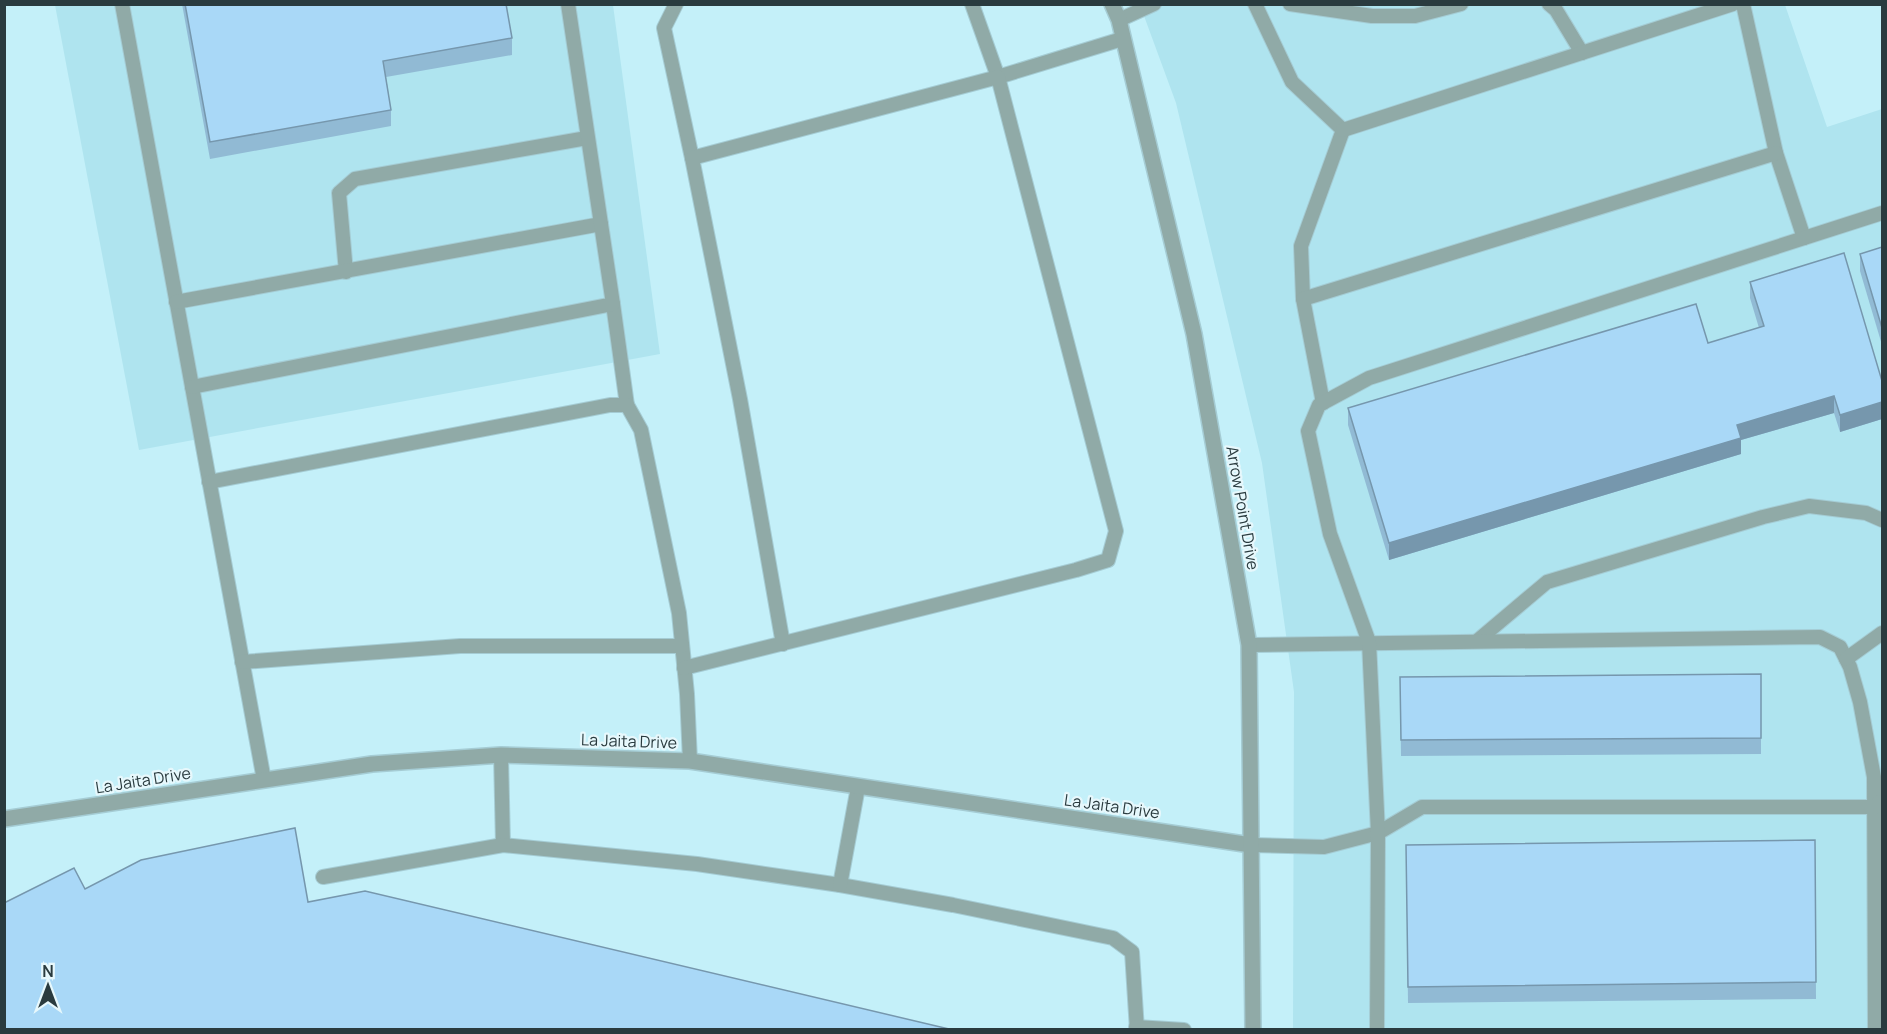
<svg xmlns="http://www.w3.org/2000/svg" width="1887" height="1034" font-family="Manrope,sans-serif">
<rect width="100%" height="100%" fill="#c4f0f9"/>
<g fill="#afe4ef">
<polygon points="55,5 613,5 660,354 139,450"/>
<polygon points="1140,5 1785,5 1827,127 1882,109 1882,881 1880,1029 1293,1029 1294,692 1262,463 1176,103"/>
</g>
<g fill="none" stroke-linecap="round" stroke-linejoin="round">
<g stroke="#a5ccd4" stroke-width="16">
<g id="service">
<polyline points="122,4 264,780"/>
<polyline points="676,4 664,28 692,158"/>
<polyline points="972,4 998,77 1122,39"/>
<polyline points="1255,4 1292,82 1343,130 1301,246 1303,299"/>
<polyline points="1290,4 1372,16 1415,16 1461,4"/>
<polyline points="1549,4 1556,10 1582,53"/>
<polyline points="1743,4 1776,153 1804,238"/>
<polyline points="1119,20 1154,4"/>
<polyline points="1343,130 1733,4"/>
<polyline points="346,272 339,193 355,179 587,138"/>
<polyline points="176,302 601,224"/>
<polyline points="613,304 627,405"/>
<polyline points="192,387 613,304 568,4"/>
<polyline points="1323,403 1303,299 1776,153"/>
<polyline points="209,482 610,405 627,405 641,430 679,613 687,694 690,761"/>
<polyline points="1477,641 1547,582 1763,517 1809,506 1866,513 1882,520"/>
<polyline points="1249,645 1820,637 1840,647 1850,667 1860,702 1874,777 1875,1030"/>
<polyline points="1846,659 1882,633"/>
<polyline points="242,662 460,646 682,646"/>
<polyline points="684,668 1076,570 1108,560 1116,531 998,77 692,158 740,399 783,644"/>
<polyline points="501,755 503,845"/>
<polyline points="1251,845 1324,847 1378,833 1422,807 1874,807 1880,802"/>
<polyline points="323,877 503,845 697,864 840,885 953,905 1113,938 1132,952 1137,1030"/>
<polyline points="840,885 858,787"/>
<polyline points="1136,1027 1184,1030"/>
<polyline points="1377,1030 1378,833 1369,642 1330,534 1308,431 1319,405 1369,378 1882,213"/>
</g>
</g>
<g stroke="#a5ccd4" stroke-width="18">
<polyline id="minor" points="4,819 372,764 501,755 690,761 1251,845"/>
</g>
<g stroke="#a5ccd4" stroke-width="18">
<polyline id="tertiary" points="1112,4 1119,20 1194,334 1249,645 1253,1030"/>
</g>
<use href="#service" stroke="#90aaa7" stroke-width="14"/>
<use href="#minor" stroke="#90aaa7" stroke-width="15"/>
<use href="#tertiary" stroke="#90aaa7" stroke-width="15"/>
</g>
<g fill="#91bad4">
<polygon points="182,4 506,4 512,38 512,55 386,77 391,110 391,126 210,159"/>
<polygon points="1882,247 1882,345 1860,271 1860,254"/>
<polygon points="1750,282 1882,381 1882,419 1840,432 1834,413 1741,440 1741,454 1389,560 1348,425 1348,408 1708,343 1759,328 1750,298"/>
<polygon points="1761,674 1761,754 1401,756 1400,677"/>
<polygon points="1815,840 1816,999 1408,1003 1406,845"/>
</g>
<g fill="#7697ad">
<polygon points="1834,396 1834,413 1741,440 1741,454 1389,560 1389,543 1737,425"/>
<polygon points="1882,402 1882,419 1840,432 1840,415"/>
</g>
<g fill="#a9d8f7" stroke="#7697ad" stroke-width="1.5">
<polygon points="185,4 506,4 512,38 383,61 391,110 210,142"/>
<polygon points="1882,247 1882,328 1860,254"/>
<polygon points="1844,253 1882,381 1882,402 1840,415 1834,396 1737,425 1741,438 1389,543 1348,408 1696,304 1708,343 1764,326 1750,282"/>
<polygon points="1761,674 1761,738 1401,740 1400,677"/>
<polygon points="295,828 308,902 365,891 949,1029 4,1029 4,903 74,868 85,889 141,860"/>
<polygon points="1815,840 1816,982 1408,987 1406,845"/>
</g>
<g text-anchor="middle" stroke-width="4.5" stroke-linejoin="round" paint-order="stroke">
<g font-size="16" fill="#2a3b3f" stroke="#e7f8fc">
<text transform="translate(1243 508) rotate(80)" y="6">Arrow Point Drive</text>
<text transform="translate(629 741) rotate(2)" y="6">La Jaita Drive</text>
<text transform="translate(143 780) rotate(-9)" y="6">La Jaita Drive</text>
<text transform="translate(1112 806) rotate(8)" y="6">La Jaita Drive</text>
</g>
</g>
<rect width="1887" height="1034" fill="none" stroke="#2a3b3f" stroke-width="12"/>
<g transform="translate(48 986)" stroke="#e7f8fc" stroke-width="4.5" paint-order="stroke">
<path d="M0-4.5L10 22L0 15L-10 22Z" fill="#2a3b3f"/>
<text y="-9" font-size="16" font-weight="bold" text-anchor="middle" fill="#2a3b3f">N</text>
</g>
</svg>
